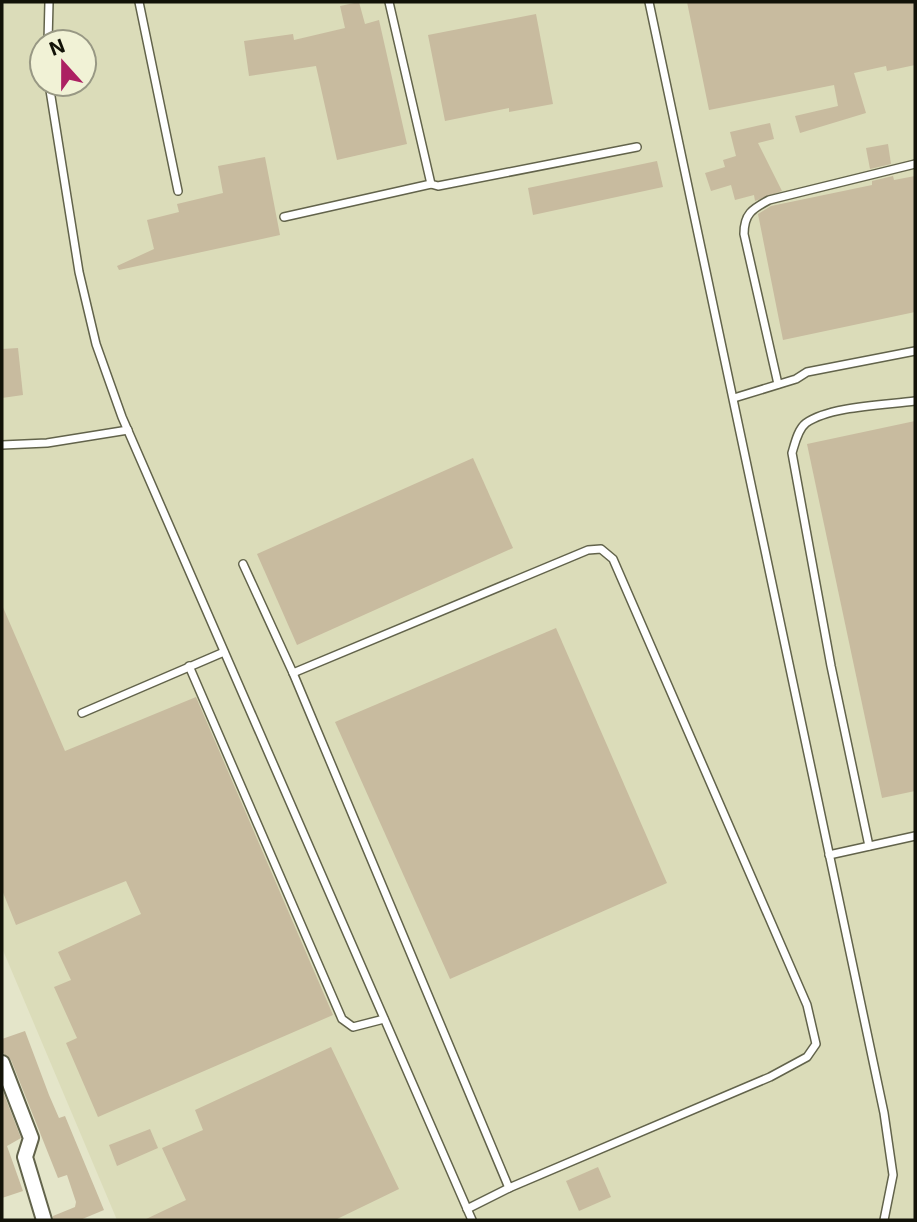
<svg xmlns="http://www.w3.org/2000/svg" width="917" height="1222" font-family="Inter,sans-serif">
<rect width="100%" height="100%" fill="#e4e5c9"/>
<path fill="#dbdcb9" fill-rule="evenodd" d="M2,2H915V1220H117L2,948ZM42,42H84V84H42Z"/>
<g fill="#c8bb9f">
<polygon points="359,2 365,24 379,20 407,144 337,160 316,66 249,76 244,41 293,34 294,40 345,28 340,6"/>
<polygon points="687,2 915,2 915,65 887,71 886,66 854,73 866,113 800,133 795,116 838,106 834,85 709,110"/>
<polygon points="536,14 553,104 509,112 509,108 445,121 428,35"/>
<polygon points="770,123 774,139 758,143 782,191 755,201 754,195 735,200 731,185 711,191 705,173 725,167 723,160 736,156 730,132"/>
<polygon points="888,144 891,164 870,169 866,148"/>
<polygon points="265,157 280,235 119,270 117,266 154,249 147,220 179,212 177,204 223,193 218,166"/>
<polygon points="657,161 663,187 533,215 528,188"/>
<polygon points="893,176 894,180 915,176 915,312 783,340 758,214 771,206 872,185 872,181"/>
<polygon points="18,348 23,395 2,398 2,349"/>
<polygon points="915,421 915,791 882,798 807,444"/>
<polygon points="473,458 513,548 297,645 257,554"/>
<polygon points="2,605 65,751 196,697 333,1015 98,1117 66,1043 77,1038 54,987 71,980 58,952 141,914 126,881 16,925 2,890"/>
<polygon points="556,628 667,883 450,979 335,722"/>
<polygon points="25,1031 49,1095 59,1118 65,1116 104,1210 80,1220 53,1220 53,1216 75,1207 76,1202 67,1175 58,1178 11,1060 2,1052 2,1039"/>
<polygon points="331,1047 399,1189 335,1220 144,1220 186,1200 162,1148 203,1130 195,1110"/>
<polygon points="2,1089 21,1138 7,1146 23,1191 2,1198"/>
<polygon points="150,1129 158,1148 117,1166 109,1145"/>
<polygon points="598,1167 611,1197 579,1211 566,1181"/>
</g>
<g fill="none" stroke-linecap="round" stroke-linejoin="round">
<g stroke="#62634b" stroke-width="10">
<g id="service">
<polyline points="139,2 178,191"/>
<polyline points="389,2 431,184 438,186 637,147"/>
<polyline points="649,2 884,1113 893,1175 884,1220"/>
<polyline points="48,42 49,2"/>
<polyline points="49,84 79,272 96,344 122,417 472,1220"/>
<polyline points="284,217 431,184"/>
<path d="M778,384L744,234C744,214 752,209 769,200L915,164"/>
<polyline points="734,398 796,379 807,372 915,351"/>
<polyline points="2,445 47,443 128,430"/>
<polyline points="243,564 293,673 509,1188"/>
<polyline points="189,666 342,1019 353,1027 384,1019"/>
<polyline points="293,673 588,550 601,549 613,559 807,1005 816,1044 807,1057 770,1077 509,1188 467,1209"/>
<polyline points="82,713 224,652"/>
<path d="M869,846L831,666L792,453C795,443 798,429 806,423C830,406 886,405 915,401"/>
<polyline points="829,855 915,836"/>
</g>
</g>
<g stroke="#62634b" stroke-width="18">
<polyline id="minor" points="2,1063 31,1138 25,1157 44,1220"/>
</g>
<use href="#service" stroke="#fff" stroke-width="7"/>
<use href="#minor" stroke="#fff" stroke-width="14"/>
</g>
<rect width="917" height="1222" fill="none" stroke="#121208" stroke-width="7"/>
<g transform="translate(63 63) rotate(339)"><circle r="33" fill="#f1f2d6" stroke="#989884" stroke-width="2"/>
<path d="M0-5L12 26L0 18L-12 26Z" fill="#ac2162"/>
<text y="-10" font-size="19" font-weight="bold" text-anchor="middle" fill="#121208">N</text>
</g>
</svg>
